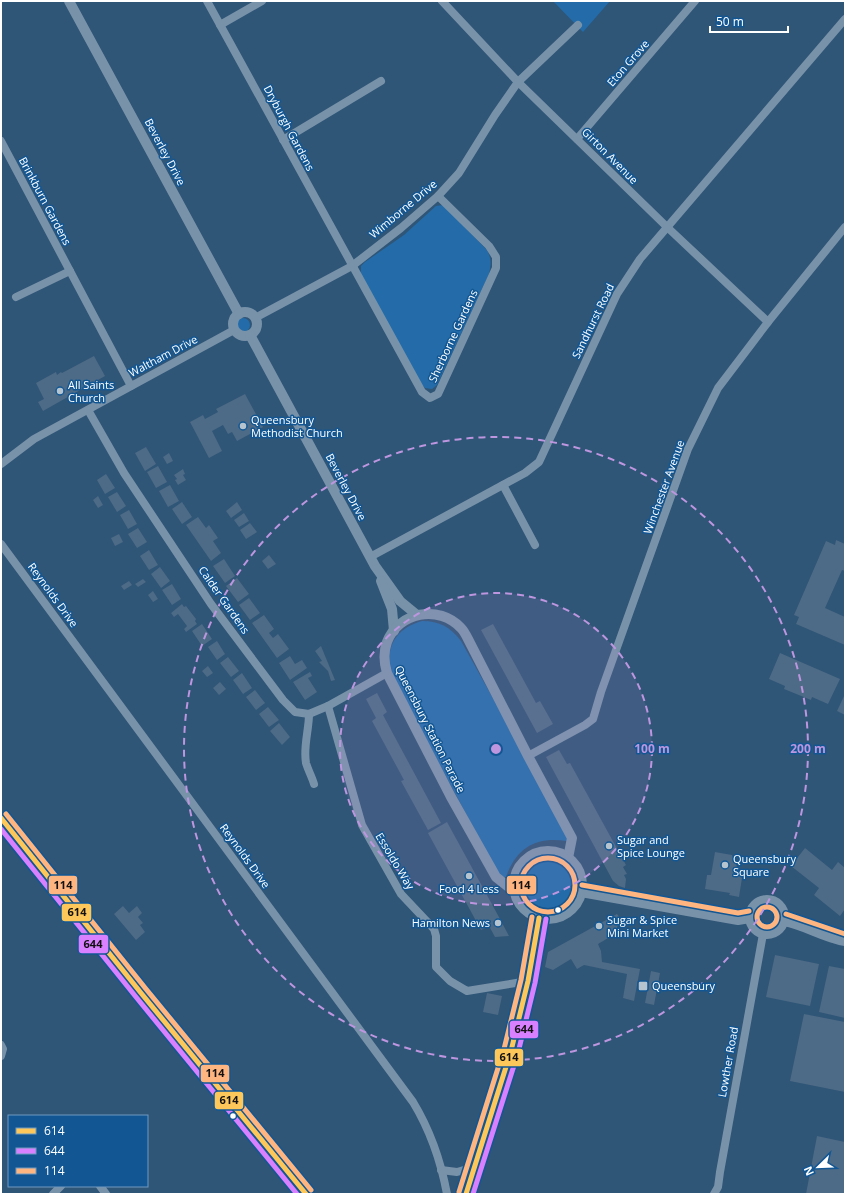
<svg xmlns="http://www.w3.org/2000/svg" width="846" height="1195" font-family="'Open Sans',sans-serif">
<rect width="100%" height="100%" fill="#2f5577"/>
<g fill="#236ca9">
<polygon points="553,1 610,1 583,32"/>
<path d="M443,205L486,249C492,258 491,264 489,274L437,385L432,389L425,388L420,383L361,274V266L365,262L404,235L436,206Z"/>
<circle cx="243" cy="325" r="7"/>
<path d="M422,621C440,621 450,627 461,641L570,836L567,841C536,836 516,848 506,877H500L391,674C385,647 395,629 422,621Z"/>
<circle cx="548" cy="884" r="24"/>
</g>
<g fill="#4d6b86">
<polygon points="94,356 105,376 43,411 38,402 44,399 36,383 56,372 57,375 61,372 62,373"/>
<polygon points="245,394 263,427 237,441 232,432 228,434 223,425 212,431 222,451 209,458 190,422 203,415 205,419 218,412 216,409"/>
<polygon points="146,447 156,464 145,471 135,453"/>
<polygon points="169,453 173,461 167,464 163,457"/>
<polygon points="158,466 167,482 156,488 147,472"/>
<polygon points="183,469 185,474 183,475 186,480 178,485 175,480 177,479 174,475"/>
<polygon points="106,474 115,488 105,494 97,480"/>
<polygon points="170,485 179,501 168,507 159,491"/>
<polygon points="117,492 126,506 117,512 108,497"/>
<polygon points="98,496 103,505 98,508 93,500"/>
<polygon points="182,502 192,517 182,524 172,509"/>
<polygon points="237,502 242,510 231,518 226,511"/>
<polygon points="129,510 137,524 128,529 120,515"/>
<polygon points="244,513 249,521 239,527 234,520"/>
<polygon points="198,517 206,528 209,525 218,538 213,541 221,553 211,561 186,525"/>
<polygon points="250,523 257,532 246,539 240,530"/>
<polygon points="138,528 147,542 137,548 128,534"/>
<polygon points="119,534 123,542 115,546 111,538"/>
<polygon points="836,540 845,544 845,571 842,570 825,608 845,617 845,645 796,624 799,617 794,615 826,541 835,545"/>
<polygon points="149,550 158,565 149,570 140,556"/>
<polygon points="269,555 276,564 268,569 262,561"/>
<polygon points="224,559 235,576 225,583 213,566"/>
<polygon points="160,567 170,581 161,588 151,574"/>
<polygon points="237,578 249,594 238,602 226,586"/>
<polygon points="143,579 146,582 138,587 135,584"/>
<polygon points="129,581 132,585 124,590 121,586"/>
<polygon points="172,584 181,599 172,605 162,590"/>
<polygon points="153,591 158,599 153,602 148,595"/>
<polygon points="249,598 260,613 250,620 239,605"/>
<polygon points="182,604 184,607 186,606 196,619 195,621 197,624 186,632 184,629 187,626 178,614 174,617 171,613"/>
<polygon points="264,615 274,629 269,633 273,638 278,634 289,649 277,658 252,623"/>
<polygon points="202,624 212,639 202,646 192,631"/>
<polygon points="493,624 536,703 540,701 553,724 537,733 481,630"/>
<polygon points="217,641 225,654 217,660 208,647"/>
<polygon points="321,646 335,680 331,681 328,671 319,662 322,661 315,651"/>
<polygon points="780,653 840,679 828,704 812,697 811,700 784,689 785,686 769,679"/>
<polygon points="290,656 295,664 302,660 307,668 290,680 279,663"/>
<polygon points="228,657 239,671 231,677 220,663"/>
<polygon points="208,666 213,673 207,677 202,671"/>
<polygon points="310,672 312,676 308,678 317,692 305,700 293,682"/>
<polygon points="242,673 252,688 243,694 233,680"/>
<polygon points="220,682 226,689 219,695 213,688"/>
<polygon points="255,690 265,703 256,710 246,697"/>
<polygon points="377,693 387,712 383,715 441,823 428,830 401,781 404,780 372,721 376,718 366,699"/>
<polygon points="845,694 845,715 837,711"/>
<polygon points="268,707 279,720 269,727 259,714"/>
<polygon points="279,723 290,737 282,745 270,731"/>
<polygon points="559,750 567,764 570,763 626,865 623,867 627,874 624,875 626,879 625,888 619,886 613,881 546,757"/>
<polygon points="447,822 500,919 509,936 495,937 489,926 481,930 428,833"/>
<polygon points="805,848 832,870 838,862 845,868 845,909 840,916 814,895 819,888 791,866"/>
<polygon points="715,852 732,855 742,878 739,897 729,895 730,893 705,889 707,875 711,875"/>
<polygon points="123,906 129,913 137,906 142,913 138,917 143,923 140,925 145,932 136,940 114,914"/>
<polygon points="617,914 620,918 615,934 598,944 601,951 602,962 640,969 634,1001 623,998 627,974 584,965 577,969 571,959 553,970 545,967 548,952"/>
<polygon points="775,955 819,964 810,1006 766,997"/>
<polygon points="829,966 845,969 845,1018 819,1012"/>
<polygon points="651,971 660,973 654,1005 645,1003"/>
<polygon points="487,993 502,996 498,1015 483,1012"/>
<polygon points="804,1014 845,1022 845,1092 790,1081"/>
<polygon points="817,1136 845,1142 845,1194 806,1194"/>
</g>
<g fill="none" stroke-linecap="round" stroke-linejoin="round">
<g stroke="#7892a9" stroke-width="8">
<polyline points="207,1 422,392 430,398 438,394 496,268 496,257 489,246 438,196"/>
<polyline points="442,1 518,82 667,227 768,322"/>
<polyline points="220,25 262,1"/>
<polyline points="577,139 695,1"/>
<polyline points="283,140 381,81"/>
<polyline points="1,141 131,386"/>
<polyline points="16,297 70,271"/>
<polyline points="255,318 352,266 401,228 438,196 459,173 495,115 518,82 578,25"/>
<polyline points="88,410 124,473 211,604 283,700 295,712 309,714 328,706 387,673"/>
<polyline points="1,464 34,439 234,330"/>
<polyline points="503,485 535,545"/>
<path d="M1,544L413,1102C430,1130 441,1162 447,1194"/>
<polyline points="370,557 525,473 539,462 617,294 640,259 845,19"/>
<polyline points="328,706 362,825 401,894 434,929 436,936 436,967 450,981 467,991 528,981"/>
<path d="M309,714C309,730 303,747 306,763C308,770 312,777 314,784"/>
<polyline points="528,756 585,725 593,719 601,692 688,449 718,388 768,322 845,227"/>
<polyline points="1,1045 3,1049 1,1056"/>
<polyline points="441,1170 457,1172 474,1167"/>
<polyline points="100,1186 106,1194"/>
<polyline points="53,1194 61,1186"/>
<polyline points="714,1194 718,1187 720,1172 763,934"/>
</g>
<g stroke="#7892a9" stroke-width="10">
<polyline points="69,1 239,314"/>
<circle cx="245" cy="324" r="12"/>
<polyline points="250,335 375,566 400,601 417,615"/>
<polyline points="381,581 392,609 394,631"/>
<polyline points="1,818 141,993 306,1194"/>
<circle cx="548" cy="885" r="34"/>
<path d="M515,892L496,877L451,797L387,673C384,663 383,653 387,642C398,612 439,604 461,628C464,631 466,635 468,639L528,756L572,838L568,858"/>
<polyline points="581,892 738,920 750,918"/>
<circle cx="767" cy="917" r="17"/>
<path d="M784,921C806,925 822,937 845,941"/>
<polyline points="466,1194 511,1051 528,981 539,918"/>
</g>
<g stroke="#125794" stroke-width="8">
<g id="bus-1">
<polyline points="1,818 141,993 306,1194"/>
<polyline points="466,1194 511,1051 528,981 539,918"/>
</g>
</g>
<g stroke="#125794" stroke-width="8">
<g id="bus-2">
<polyline points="1,829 136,997 297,1194"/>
<polyline points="473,1194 518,1053 535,983 546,919"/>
</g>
</g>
<g stroke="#125794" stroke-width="8">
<g id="bus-3">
<polyline points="6,814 146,989 311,1190"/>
<circle cx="548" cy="885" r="27"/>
<polyline points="582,885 738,913 749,911"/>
<circle cx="767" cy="917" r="10"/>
<polyline points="786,914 845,934"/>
<polyline points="459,1192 504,1049 521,980 532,917"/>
</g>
</g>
<use href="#bus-1" stroke="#fdc75a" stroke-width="5"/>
<use href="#bus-2" stroke="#d880ff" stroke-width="5"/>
<use href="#bus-3" stroke="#ffb580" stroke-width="5"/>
</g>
<circle cx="496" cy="749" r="156" fill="#bd96df" fill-opacity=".12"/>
<g fill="none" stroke="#bd96df" stroke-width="2" stroke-dasharray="7 5">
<circle cx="496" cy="749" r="156"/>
<circle cx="496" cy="749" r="312"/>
</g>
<g fill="#b6c4cf" stroke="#125794" stroke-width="1.5">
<circle cx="60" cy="391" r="4"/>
<circle cx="243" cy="426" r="4"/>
<circle cx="609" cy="846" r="4"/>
<circle cx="725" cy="865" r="4"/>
<circle cx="469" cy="876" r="4"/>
<circle cx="498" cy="923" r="4"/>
<circle cx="599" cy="926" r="4"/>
<rect x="638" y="981" width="10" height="10" rx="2"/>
</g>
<g fill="#fff" stroke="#125794" stroke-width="1.5">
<circle cx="558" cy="910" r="3.5"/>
<circle cx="233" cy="1116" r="3.5"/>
</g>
<g text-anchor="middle" stroke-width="3" stroke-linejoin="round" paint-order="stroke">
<g font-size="11" fill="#fff" stroke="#125794">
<text transform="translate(628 63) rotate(-49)" y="4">Eton Grove</text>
<text transform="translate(289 128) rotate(62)" y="4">Dryburgh Gardens</text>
<text transform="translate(165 152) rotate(62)" y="4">Beverley Drive</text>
<text transform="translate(610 156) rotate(45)" y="4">Girton Avenue</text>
<text transform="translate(45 201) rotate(62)" y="4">Brinkburn Gardens</text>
<text transform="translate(403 209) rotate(-40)" y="4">Wimborne Drive</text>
<text transform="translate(593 321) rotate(-64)" y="4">Sandhurst Road</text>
<text transform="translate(453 336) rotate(-65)" y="4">Sherborne Gardens</text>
<text transform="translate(163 356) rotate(-28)" y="4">Waltham Drive</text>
<text transform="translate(346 487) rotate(62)" y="4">Beverley Drive</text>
<text transform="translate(664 487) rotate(-70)" y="4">Winchester Avenue</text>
<text transform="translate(53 595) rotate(54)" y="4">Reynolds Drive</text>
<text transform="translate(224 600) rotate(55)" y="4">Calder Gardens</text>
<text transform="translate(430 729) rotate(63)" y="4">Queensbury Station Parade</text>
<text transform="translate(245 856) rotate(54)" y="4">Reynolds Drive</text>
<text transform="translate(395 861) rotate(59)" y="4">Essoldo Way</text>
<text transform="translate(728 1062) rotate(-80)" y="4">Lowther Road</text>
</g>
<g font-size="11" fill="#fff" stroke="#125794" text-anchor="start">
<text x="68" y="389">All Saints<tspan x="68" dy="13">Church</tspan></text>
<text x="251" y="424">Queensbury<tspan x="251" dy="13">Methodist Church</tspan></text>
<text x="617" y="844">Sugar and<tspan x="617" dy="13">Spice Lounge</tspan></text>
<text x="733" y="863">Queensbury<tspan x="733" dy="13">Square</tspan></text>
<text x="469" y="893" text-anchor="middle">Food 4 Less</text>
<text x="607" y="924">Sugar &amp; Spice<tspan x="607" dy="13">Mini Market</tspan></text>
<text x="490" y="927" text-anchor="end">Hamilton News</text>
<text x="652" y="990">Queensbury</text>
</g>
</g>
<circle cx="496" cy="749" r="6" fill="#bd96df" stroke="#125794" stroke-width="2"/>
<g font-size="12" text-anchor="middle" font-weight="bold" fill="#bd96df" stroke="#125794" stroke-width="3" stroke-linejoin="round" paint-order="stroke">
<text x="652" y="753">100 m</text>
<text x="808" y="753">200 m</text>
</g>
<g stroke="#125794" stroke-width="1.5">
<rect x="506" y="875" width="31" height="20" rx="4" fill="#ffb580"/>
<rect x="48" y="875" width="30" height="20" rx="4" fill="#ffb580"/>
<rect x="61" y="903" width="31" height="19" rx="4" fill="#fdc75a"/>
<rect x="78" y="934" width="31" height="20" rx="4" fill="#d880ff"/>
<rect x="509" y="1020" width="30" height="19" rx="4" fill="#d880ff"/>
<rect x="494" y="1048" width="30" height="19" rx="4" fill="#fdc75a"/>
<rect x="200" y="1064" width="30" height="19" rx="4" fill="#ffb580"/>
<rect x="214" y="1091" width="30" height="19" rx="4" fill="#fdc75a"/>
</g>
<g font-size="11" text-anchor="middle" font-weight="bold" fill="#111">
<text x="521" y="889">114</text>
<text x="63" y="889">114</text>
<text x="77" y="916">614</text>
<text x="93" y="948">644</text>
<text x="524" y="1033">644</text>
<text x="509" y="1061">614</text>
<text x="215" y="1077">114</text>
<text x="229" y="1104">614</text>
</g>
<rect width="846" height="1195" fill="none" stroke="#ffffff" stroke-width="4"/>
<rect x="8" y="1115" width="140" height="72" fill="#125794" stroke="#719abf"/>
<rect x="16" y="1128" width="20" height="6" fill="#fdc75a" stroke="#719abf"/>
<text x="44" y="1135" font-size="12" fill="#ffffff">614</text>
<rect x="16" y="1148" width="20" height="6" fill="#d880ff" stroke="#719abf"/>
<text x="44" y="1155" font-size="12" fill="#ffffff">644</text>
<rect x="16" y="1168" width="20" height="6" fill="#ffb580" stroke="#719abf"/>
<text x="44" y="1175" font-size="12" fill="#ffffff">114</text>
<g transform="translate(818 1167) rotate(247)" stroke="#125794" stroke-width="3" paint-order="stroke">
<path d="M0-3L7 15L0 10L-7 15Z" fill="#ffffff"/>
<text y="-6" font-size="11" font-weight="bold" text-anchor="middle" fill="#ffffff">N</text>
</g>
<path d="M710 26v6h78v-6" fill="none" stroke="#ffffff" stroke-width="2"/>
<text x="716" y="26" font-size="12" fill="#ffffff" stroke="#125794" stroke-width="3" paint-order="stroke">50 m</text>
</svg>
